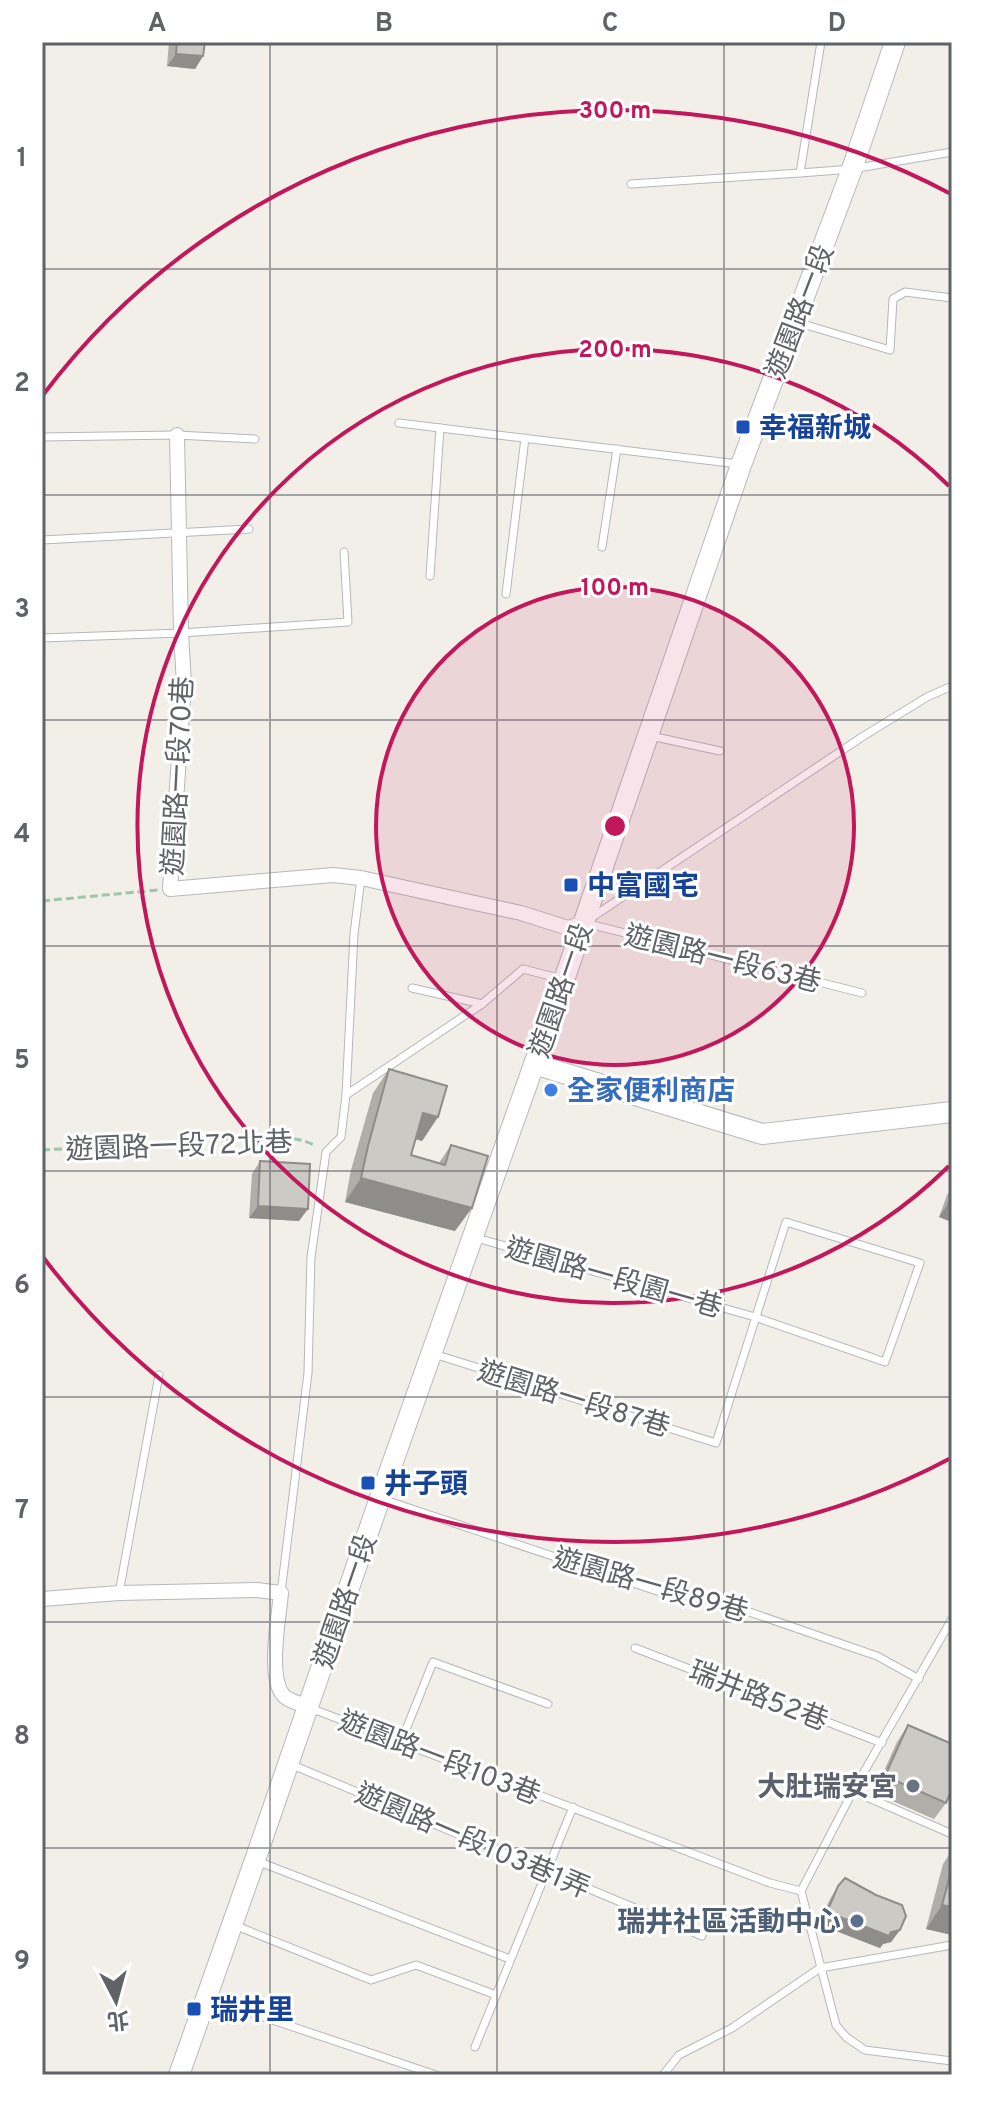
<svg xmlns="http://www.w3.org/2000/svg" width="994" height="2117" font-family="Overpass,'Noto Sans TC',sans-serif">
<rect width="100%" height="100%" fill="#f1efe8"/>
<g fill="none" stroke-linecap="round" stroke-linejoin="round">
<g stroke="#b5b8bc" stroke-width="9">
<g id="lane">
<polyline points="821,42 800,173 852,169 952,152"/>
<polyline points="631,184 800,173"/>
<polyline points="796,322 890,350 893,299 905,292 952,298"/>
<polyline points="399,423 738,464"/>
<polyline points="42,437 177,435 255,439"/>
<polyline points="42,540 249,529"/>
<polyline points="602,547 617,449"/>
<polyline points="430,576 440,428"/>
<polyline points="506,594 525,438"/>
<polyline points="42,638 181,633 348,622 344,552"/>
<polyline points="651,736 720,751"/>
<polyline points="591,918 862,737 927,697 952,686"/>
<polyline points="585,923 862,993"/>
<polyline points="412,988 482,1004"/>
<polyline points="346,1095 354,934 361,878"/>
<polyline points="434,1354 716,1443 786,1222 920,1263 885,1362 755,1317 473,1237"/>
<polyline points="382,1499 669,1595 700,1595 877,1656 919,1679"/>
<polyline points="119,1593 159,1375"/>
<polyline points="281,1593 308,1373 311,1257 326,1152 341,1137 346,1095 482,1004 523,969 562,979"/>
<polyline points="635,1648 882,1743"/>
<polyline points="310,1708 770,1883 801,1891"/>
<polyline points="401,1742 433,1662 548,1704"/>
<polyline points="290,1764 702,1936"/>
<polyline points="853,1791 952,1834"/>
<polyline points="257,1861 510,1959"/>
<polyline points="801,1891 853,1791 952,1619"/>
<polyline points="801,1891 836,2025 846,2037 865,2050 952,2061"/>
<polyline points="234,1925 371,1980 416,1965 496,1995"/>
<polyline points="207,1998 436,2075"/>
<polyline points="475,2047 573,1807"/>
<polyline points="663,2075 679,2055 732,2028 820,1968 952,1945"/>
</g>
</g>
<g stroke="#b5b8bc" stroke-width="16">
<g id="street">
<polyline points="177,435 181,633 184,684 170,889 333,875 361,878 521,913 568,928 583,923"/>
<path d="M42,1599L119,1593L257,1590L281,1593C279,1617 267,1678 284,1696C289,1701 301,1704 308,1707"/>
</g>
</g>
<g stroke="#b6babf" stroke-width="22">
<g id="secondary">
<polyline points="534,1064 762,1134 952,1112"/>
<polyline points="179,2075 255,1860 380,1498 564,980 741,465 852,169 895,42"/>
</g>
</g>
<g stroke="#9cc7a9" stroke-width="3" stroke-dasharray="8 4" stroke-linecap="butt">
<polyline points="42,901 158,890"/>
<path d="M42,1150L262,1138C282,1138 298,1136 316,1146"/>
</g>
<use href="#lane" stroke="#fff" stroke-width="7"/>
<use href="#street" stroke="#fff" stroke-width="14"/>
<use href="#secondary" stroke="#fff" stroke-width="20"/>
</g>
<g fill="#afaea9">
<polygon points="169,42 205,42 203,56 195,69 167,66"/>
<polygon points="389,1069 438,1117 422,1141 415,1139 411,1155 439,1163 451,1145 455,1231 345,1202 351,1170 373,1093"/>
<polygon points="260,1161 299,1221 249,1218 252,1174"/>
<polygon points="952,1188 952,1222 939,1217 947,1195"/>
<polygon points="908,1725 946,1803 934,1819 874,1793 897,1742"/>
<polygon points="952,1850 952,1935 926,1929 943,1864"/>
<polygon points="838,1886 900,1930 891,1942 883,1944 880,1948 818,1924 830,1899"/>
</g>
<g fill="#8f8d8a">
<polygon points="176,54 203,56 195,69 167,66"/>
<polygon points="423,1113 438,1117 422,1141 406,1136"/>
<polygon points="361,1178 472,1208 455,1231 345,1202"/>
<polygon points="948,1204 952,1206 952,1222 939,1217"/>
<polygon points="258,1206 308,1209 299,1221 249,1218"/>
<polygon points="942,1905 952,1907 952,1935 926,1929"/>
<polygon points="827,1912 891,1932 900,1930 891,1942 883,1944 880,1948 818,1924"/>
</g>
<g fill="#cccac5" stroke="#8f8d8a" stroke-width="2">
<polygon points="177,42 205,42 203,56 176,54"/>
<polygon points="389,1069 447,1086 438,1117 423,1113 411,1155 445,1165 451,1145 488,1156 472,1208 361,1178 368,1146"/>
<polygon points="260,1161 310,1164 308,1209 258,1206"/>
<polygon points="952,1194 952,1206 948,1204"/>
<polygon points="908,1725 952,1744 952,1789 946,1803 885,1776"/>
<polygon points="952,1868 952,1907 942,1905"/>
<polygon points="845,1878 876,1895 902,1905 906,1916 900,1930 891,1932 889,1936 827,1912 838,1886"/>
</g>
<path fill="none" stroke="#5f6368" stroke-width="2" stroke-opacity="0.55" d="M270,42V2075M497,42V2075M724,42V2075M42,269H952M42,495H952M42,720H952M42,946H952M42,1171H952M42,1397H952M42,1622H952M42,1848H952"/>
<circle cx="615" cy="826" r="239" fill="#c2185b" fill-opacity=".12"/>
<g fill="none" stroke="#c2185b" stroke-width="4">
<circle cx="615" cy="826" r="239"/>
<path d="M949 1166A477 477 0 1 1 949 486"/>
<path d="M951 1458A716 716 0 0 1 43 1257M43 395A716 716 0 0 1 951 194"/>
</g>
<g fill="#1a4fb4" stroke="#fff" stroke-width="3">
<rect x="735" y="419" width="16" height="16" rx="4"/>
<rect x="563" y="877" width="16" height="16" rx="4"/>
<rect x="360" y="1475" width="16" height="16" rx="4"/>
<rect x="186" y="2001" width="16" height="16" rx="4"/>
</g>
<circle fill="#3f7fe0" stroke="#fff" stroke-width="3" cx="551" cy="1090" r="8"/>
<circle fill="#6b7280" stroke="#fff" stroke-width="3" cx="913" cy="1786" r="8"/>
<circle fill="#5c6f8a" stroke="#fff" stroke-width="3" cx="857" cy="1921" r="8"/>
<g text-anchor="middle" stroke-width="6" stroke-linejoin="round" paint-order="stroke">
<g font-size="28" fill="#5f6368" stroke="#fff">
<text transform="translate(799 311) rotate(-69)" y="10">遊園路一段</text>
<text transform="translate(177 776) rotate(-87)" y="10">遊園路一段70巷</text>
<text transform="translate(723 958) rotate(14)" y="10">遊園路一段63巷</text>
<text transform="translate(560 990) rotate(-71)" y="10">遊園路一段</text>
<text transform="translate(179 1145) rotate(-2)" y="10">遊園路一段72北巷</text>
<text transform="translate(614 1277) rotate(16)" y="10">遊園路一段園一巷</text>
<text transform="translate(574 1398) rotate(17)" y="10">遊園路一段87巷</text>
<text transform="translate(651 1584) rotate(16)" y="10">遊園路一段89巷</text>
<text transform="translate(344 1601) rotate(-71)" y="10">遊園路一段</text>
<text transform="translate(759 1695) rotate(21)" y="10">瑞井路52巷</text>
<text transform="translate(440 1757) rotate(21)" y="10">遊園路一段103巷</text>
<text transform="translate(473 1840) rotate(23)" y="10">遊園路一段103巷1弄</text>
</g>
<g font-size="28" font-weight="bold" fill="#164399" stroke="#fff" text-anchor="start">
<text x="759" y="437">幸福新城</text>
<text x="587" y="895">中富國宅</text>
<text x="384" y="1493">井子頭</text>
<text x="210" y="2019">瑞井里</text>
</g>
<g font-size="28" font-weight="bold" fill="#366cbe" stroke="#fff" text-anchor="start">
<text x="567" y="1100">全家便利商店</text>
</g>
<g font-size="28" font-weight="bold" fill="#5b616d" stroke="#fff" text-anchor="end">
<text x="897" y="1796">大肚瑞安宮</text>
</g>
<g font-size="28" font-weight="bold" fill="#4e5e75" stroke="#fff" text-anchor="end">
<text x="841" y="1931">瑞井社區活動中心</text>
</g>
</g>
<circle cx="615" cy="826" r="12" fill="#c2185b" stroke="#fff" stroke-width="4"/>
<g font-size="24" text-anchor="middle" font-weight="bold" fill="#c2185b" stroke="#fff" stroke-width="6" stroke-linejoin="round" paint-order="stroke">
<text x="615" y="118">300 m</text>
<text x="615" y="357">200 m</text>
<text x="615" y="595">100 m</text>
</g>
<rect width="994" height="2117" fill="none" stroke="#ffffff" stroke-width="88"/>
<g transform="translate(116 2001) rotate(174)" stroke="#ffffff" stroke-width="6" paint-order="stroke">
<path d="M0-6L14 30L0 20L-14 30Z" fill="#5f6368"/>
<text y="-12" font-size="22" font-weight="bold" text-anchor="middle" fill="#5f6368">北</text>
</g>
<rect x="44" y="44" width="906" height="2029" fill="none" stroke="#5f6368" stroke-width="3"/>
<g font-size="26" text-anchor="middle" font-weight="bold" fill="#5f6368">
<text x="157" y="31">A</text>
<text x="384" y="31">B</text>
<text x="610" y="31">C</text>
<text x="837" y="31">D</text>
<text x="22" y="166">1</text>
<text x="22" y="391">2</text>
<text x="22" y="617">3</text>
<text x="22" y="842">4</text>
<text x="22" y="1068">5</text>
<text x="22" y="1293">6</text>
<text x="22" y="1518">7</text>
<text x="22" y="1744">8</text>
<text x="22" y="1969">9</text>
</g>
</svg>
